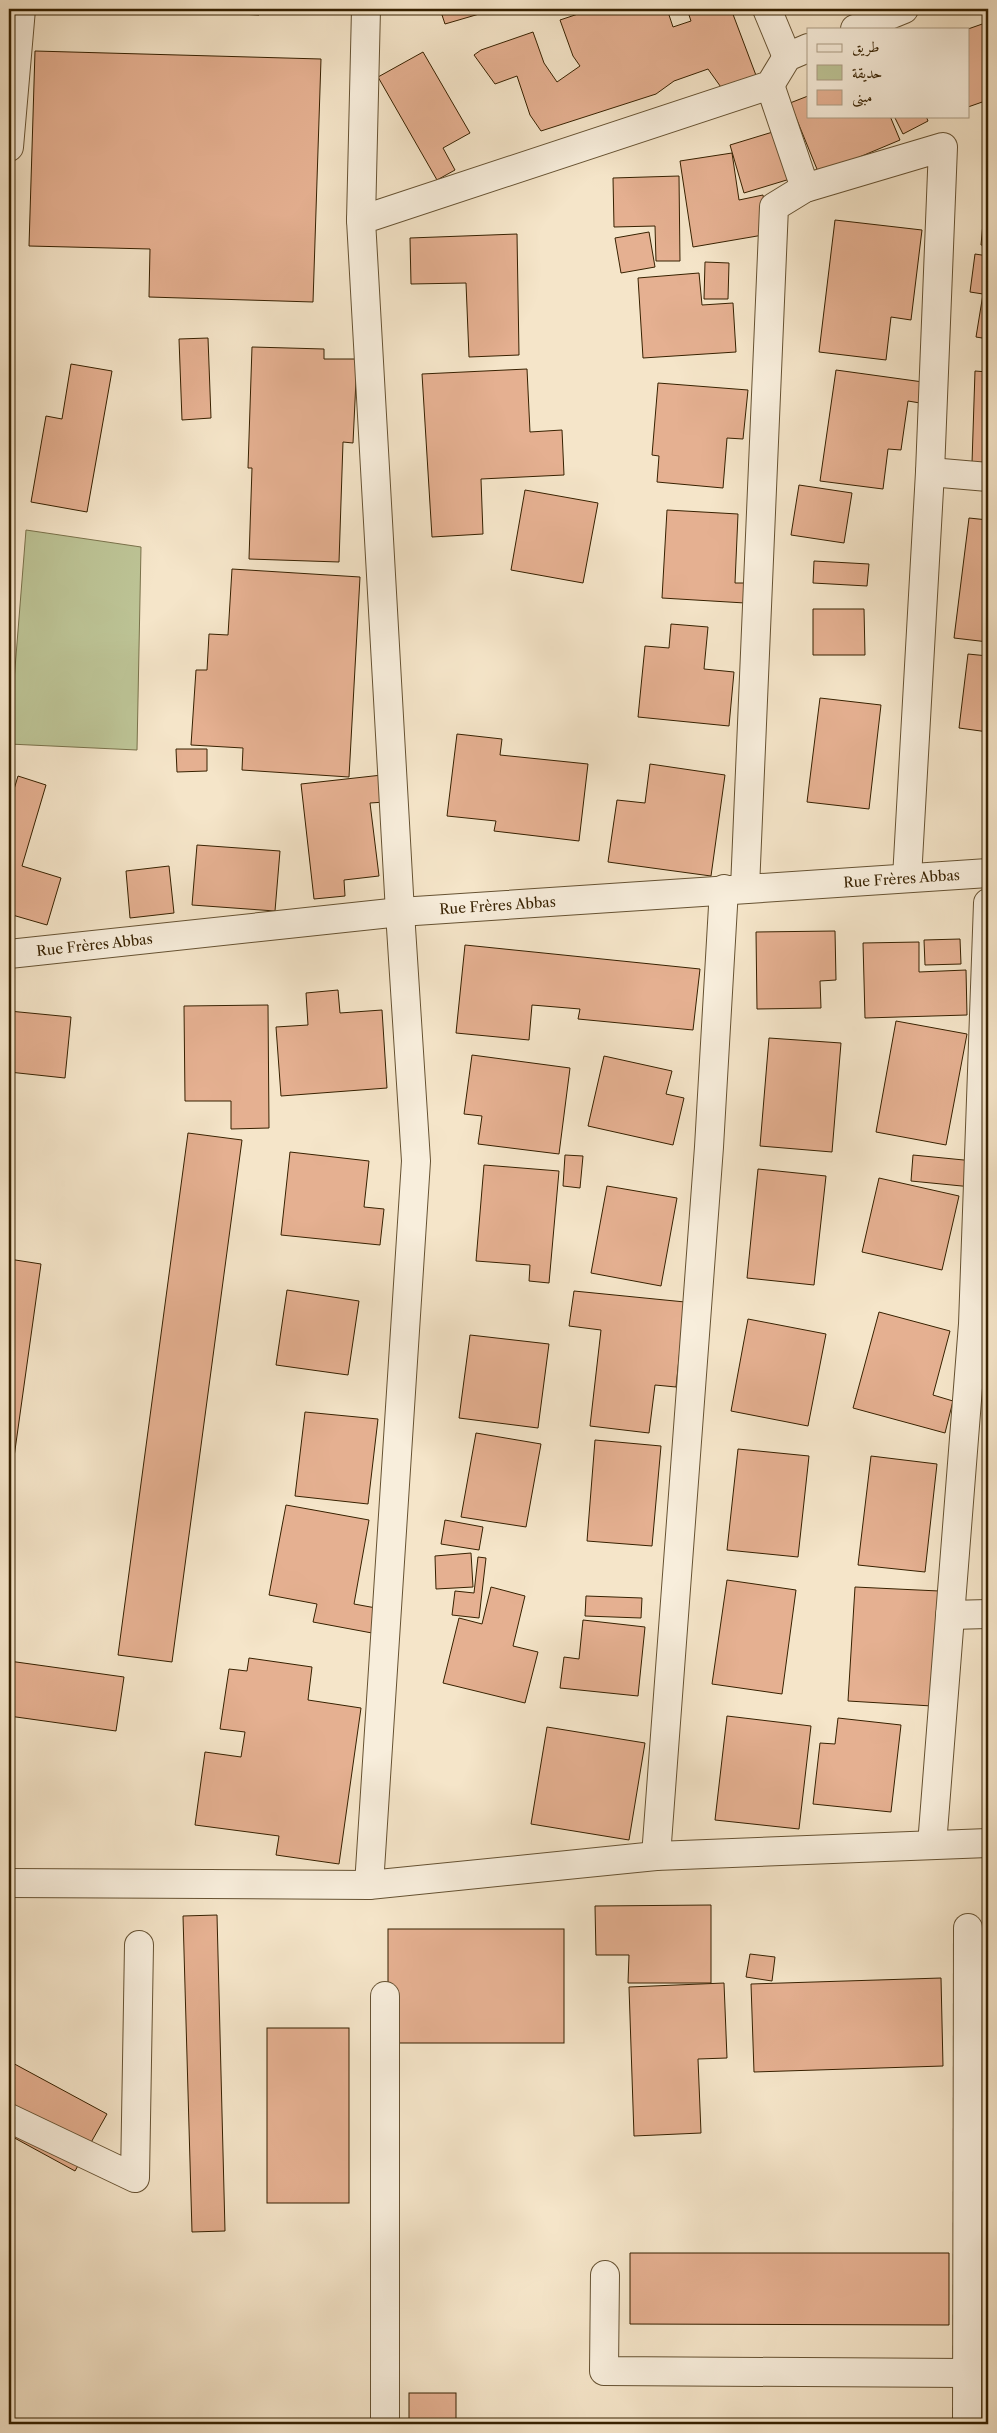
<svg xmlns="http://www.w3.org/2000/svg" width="997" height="2433" font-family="'Libre Caslon Text',Amiri,serif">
<rect width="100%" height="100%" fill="#f5e5c9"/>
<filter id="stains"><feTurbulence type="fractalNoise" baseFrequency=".004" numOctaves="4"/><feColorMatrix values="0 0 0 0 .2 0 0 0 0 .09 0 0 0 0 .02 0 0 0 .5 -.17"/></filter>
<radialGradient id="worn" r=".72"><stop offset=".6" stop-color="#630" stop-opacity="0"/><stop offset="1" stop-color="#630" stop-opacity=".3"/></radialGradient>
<polygon fill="#bdc496" stroke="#7a724b" points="26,530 141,547 137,750 9,744"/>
<g fill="#e5b091" stroke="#372100">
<polygon points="138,9 260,9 259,15"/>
<polygon points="440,9 485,9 486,12 445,24"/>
<polygon points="593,9 667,9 673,27 691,21 687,9 731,9 757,78 723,90 708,69 674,81 656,94 541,131 530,115 517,76 495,84 474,55 481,50 533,32 544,63 557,82 580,66 573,56 560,20"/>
<polygon points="988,22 988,100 968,107 968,29"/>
<polygon points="35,51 321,59 313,302 149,297 150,249 29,246"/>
<polygon points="423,52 470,133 443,148 455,170 437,180 378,77"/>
<polygon points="808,96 808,116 890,116 900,140 819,174 790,103"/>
<polygon points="894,116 926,116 928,121 903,134"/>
<polygon points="776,131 790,179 744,193 730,145"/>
<polygon points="732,153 739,200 763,195 769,234 693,247 680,161"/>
<polygon points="679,176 680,261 656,261 655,226 614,227 613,178"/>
<polygon points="835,220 922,230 911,320 891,317 886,360 819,352"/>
<polygon points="983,223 988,223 988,246 981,245"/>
<polygon points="649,232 655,267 621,273 615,238"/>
<polygon points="517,234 519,355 469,357 466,283 411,284 410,238"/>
<polygon points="975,254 988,256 988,339 976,337 983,294 970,292"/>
<polygon points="705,262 729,263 728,299 704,299"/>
<polygon points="699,273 702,305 733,303 736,352 643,358 638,278"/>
<polygon points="208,338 211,418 182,420 179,339"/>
<polygon points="252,347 324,349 324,359 357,359 353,443 343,442 339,562 249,559 252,468 248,468"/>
<polygon points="71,364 112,371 87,512 31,502 46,416 62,419"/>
<polygon points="527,369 530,432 562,430 564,475 481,479 483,534 432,537 422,374"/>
<polygon points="836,370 923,382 920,403 908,401 901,450 888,449 883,489 820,481"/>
<polygon points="975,371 988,372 988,464 972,463"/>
<polygon points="658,383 748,390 743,439 727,438 723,488 657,482 659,456 652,455"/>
<polygon points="799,485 852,493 844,543 791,535"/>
<polygon points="525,490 598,503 583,583 511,570"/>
<polygon points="667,510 738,514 735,583 746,583 745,603 662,598"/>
<polygon points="969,518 988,520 988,642 954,638"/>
<polygon points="814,561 869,564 867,586 813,583"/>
<polygon points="232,569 360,577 349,777 242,770 243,748 191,745 196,670 207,670 209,634 228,635"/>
<polygon points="813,609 864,609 865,655 813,655"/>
<polygon points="671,624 708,627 704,669 734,672 729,726 638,717 645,646 669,648"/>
<polygon points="968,654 988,656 988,732 959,728"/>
<polygon points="820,698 881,705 869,809 807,802"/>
<polygon points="457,734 502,739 500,755 588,764 579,841 494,831 496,821 447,816"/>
<polygon points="176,749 207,749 207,771 177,772"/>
<polygon points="650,764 725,775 711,876 608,862 617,800 645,803"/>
<polygon points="382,775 385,802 370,803 379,876 344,880 345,896 314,899 301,784"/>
<polygon points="18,776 46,785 22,866 61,878 47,925 9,914 9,806"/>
<polygon points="197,845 280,851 275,911 192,905"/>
<polygon points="169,866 174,913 130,918 126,871"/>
<polygon points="835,931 836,980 820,981 821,1008 757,1009 756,932"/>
<polygon points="960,939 961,964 925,965 924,940"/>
<polygon points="919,942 919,972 966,970 967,1015 865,1018 863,943"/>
<polygon points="465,945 700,969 693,1030 578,1019 580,1009 532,1005 529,1040 456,1033"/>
<polygon points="338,990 340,1013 382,1010 387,1088 281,1096 276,1027 308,1025 306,993"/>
<polygon points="268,1005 269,1128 231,1129 231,1101 185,1101 184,1006"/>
<polygon points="9,1011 71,1017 65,1078 9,1072"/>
<polygon points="896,1021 967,1034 946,1145 876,1132"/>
<polygon points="769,1038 841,1043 832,1152 760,1146"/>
<polygon points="472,1055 570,1068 559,1154 478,1144 482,1116 464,1114"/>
<polygon points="604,1056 672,1071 666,1094 684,1098 673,1145 588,1126"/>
<polygon points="188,1133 242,1140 172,1662 118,1655"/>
<polygon points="290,1152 369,1161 364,1207 384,1209 380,1245 281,1235"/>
<polygon points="565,1155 583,1156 580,1188 563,1186"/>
<polygon points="913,1155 974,1161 972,1187 911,1181"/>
<polygon points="484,1165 559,1171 549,1283 529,1281 530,1265 476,1261"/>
<polygon points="758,1169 826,1176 814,1285 747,1278"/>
<polygon points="879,1178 959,1196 942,1270 862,1252"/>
<polygon points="607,1186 677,1198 661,1286 591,1273"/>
<polygon points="9,1259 41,1264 9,1493"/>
<polygon points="287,1290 359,1301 348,1375 276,1365"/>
<polygon points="574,1291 685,1302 676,1387 655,1385 649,1433 590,1426 601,1330 569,1326"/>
<polygon points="879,1312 950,1331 933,1395 953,1401 945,1433 853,1408"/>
<polygon points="748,1319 826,1334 808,1426 731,1411"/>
<polygon points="470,1335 549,1344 538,1428 459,1418"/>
<polygon points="305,1412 378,1419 368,1504 295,1496"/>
<polygon points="476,1433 541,1444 526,1527 461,1517"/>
<polygon points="595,1440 661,1446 652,1546 587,1541"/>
<polygon points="738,1449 809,1456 798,1557 727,1550"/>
<polygon points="871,1456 937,1464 925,1572 858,1565"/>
<polygon points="286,1505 369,1520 354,1604 376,1608 372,1633 313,1622 317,1604 269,1595"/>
<polygon points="445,1520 483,1527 479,1550 441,1544"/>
<polygon points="471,1553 473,1587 436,1589 435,1556"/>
<polygon points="478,1557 486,1558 479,1618 452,1615 455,1591 474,1593"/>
<polygon points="727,1580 796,1590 782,1694 712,1684"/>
<polygon points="491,1587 525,1596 513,1646 538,1652 525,1703 443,1683 459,1618 482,1624"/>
<polygon points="855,1587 939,1591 932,1706 848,1701"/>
<polygon points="586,1596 642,1598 641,1618 585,1616"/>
<polygon points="583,1620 645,1627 638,1696 560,1688 564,1657 579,1659"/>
<polygon points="249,1658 312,1667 308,1700 361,1708 339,1864 276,1855 279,1836 195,1825 205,1752 241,1757 245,1732 220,1729 229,1669 247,1671"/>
<polygon points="9,1661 124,1677 116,1731 9,1716"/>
<polygon points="727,1716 811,1726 799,1829 715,1820"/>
<polygon points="838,1718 901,1725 891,1812 813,1804 820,1743 835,1744"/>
<polygon points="547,1727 645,1743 629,1840 531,1824"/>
<polygon points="711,1905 711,1983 628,1983 629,1955 596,1955 595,1906"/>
<polygon points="217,1915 225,2231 192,2232 183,1916"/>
<rect x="388" y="1929" width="176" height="114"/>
<polygon points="750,1954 775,1957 772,1981 746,1977"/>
<polygon points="941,1978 943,2066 754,2072 751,1984"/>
<polygon points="724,1983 727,2058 698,2059 701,2133 634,2136 629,1987"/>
<rect x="267" y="2028" width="82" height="175"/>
<polygon points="9,2061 107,2114 75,2171 9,2135"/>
<polygon points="630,2253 949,2253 949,2325 630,2324"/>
<rect x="409" y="2393" width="47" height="31"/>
</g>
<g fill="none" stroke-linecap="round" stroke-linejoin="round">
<g stroke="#665232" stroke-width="30">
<g id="minor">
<polyline points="767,9 787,57"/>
<polyline points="855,29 904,9"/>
<polyline points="770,85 805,188"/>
<polyline points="9,147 21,9"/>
<polyline points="361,220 366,9"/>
<polyline points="930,472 988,477"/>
<polyline points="745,888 774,207 805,188 943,147 930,472 907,878"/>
<path id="s1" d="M9,954L400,912L988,873"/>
<polyline points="950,1615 988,1614"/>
<polyline points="932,1845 973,1324 988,903"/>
<polyline points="656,1856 709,1147 724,889"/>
<polyline points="9,1883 369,1885 656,1856 988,1843"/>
<polyline points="369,1885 416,1161 400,912 361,220 770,85 787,57 808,48"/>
<polyline points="385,1996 385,2424"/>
<polyline points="9,2118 135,2178 139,1945"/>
<polyline points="605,2275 604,2371 967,2373"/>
<polyline points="967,2424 968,1928"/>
</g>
</g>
<use href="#minor" stroke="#f8eedc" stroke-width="28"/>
</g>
<g text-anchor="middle" stroke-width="4.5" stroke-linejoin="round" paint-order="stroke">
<g font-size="14" fill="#372100" stroke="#f8eedc">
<text dy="5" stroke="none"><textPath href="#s1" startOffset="896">Rue Frères Abbas</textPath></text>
<text dy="5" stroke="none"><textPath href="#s1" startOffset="491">Rue Frères Abbas</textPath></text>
<text dy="5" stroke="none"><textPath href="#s1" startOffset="86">Rue Frères Abbas</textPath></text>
</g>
</g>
<rect width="997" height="2433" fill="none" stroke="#f5e5c9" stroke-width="30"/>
<rect x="10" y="10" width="977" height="2413" fill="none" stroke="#372100" stroke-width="2.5"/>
<rect x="15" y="15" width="967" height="2403" fill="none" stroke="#372100"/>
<rect x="807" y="28" width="162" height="90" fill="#f8eedc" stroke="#ab9c84"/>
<rect x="817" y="44" width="25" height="8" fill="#f8eedc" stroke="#ab9c84"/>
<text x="852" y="52" font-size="15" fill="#372100">طريق</text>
<rect x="817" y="65" width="25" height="15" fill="#bdc496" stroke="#ab9c84"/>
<text x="852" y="78" font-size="15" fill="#372100">حديقة</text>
<rect x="817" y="90" width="25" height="15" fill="#e5b091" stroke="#ab9c84"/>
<text x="852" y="102" font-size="15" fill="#372100">مبنى</text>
<rect width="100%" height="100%" filter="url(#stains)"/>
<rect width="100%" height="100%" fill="url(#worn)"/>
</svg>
